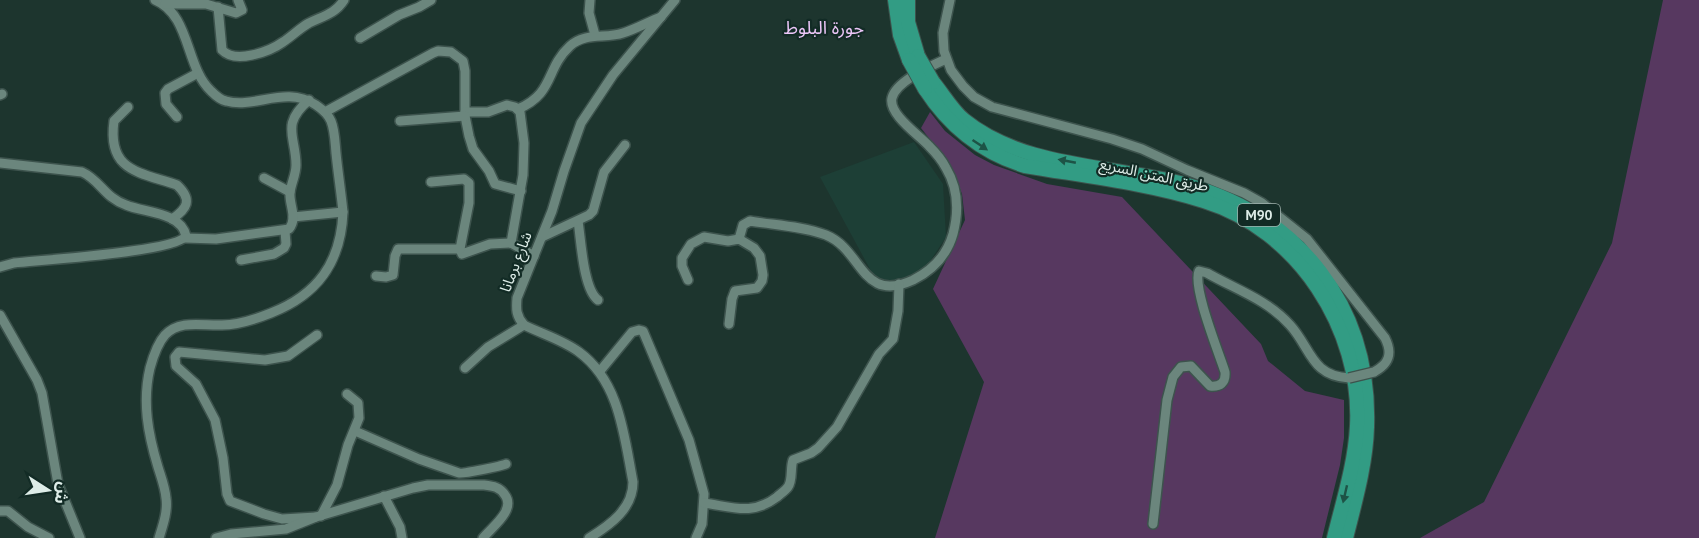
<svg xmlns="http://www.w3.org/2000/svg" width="1699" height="538" font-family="'PT Sans','Noto Sans Arabic',sans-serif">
<rect width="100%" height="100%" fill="#1d352e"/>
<polygon fill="#1d3f36" points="914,142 943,184 946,237 925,269 910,278 886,285 877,282 820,177"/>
<g fill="#573860">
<polygon points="1663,0 1699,0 1699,538 1420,538 1484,502 1612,243"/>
<polygon points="930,112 945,131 975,155 994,165 1047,184 1122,197 1261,344 1268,361 1305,391 1344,400 1344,438 1340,465 1322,538 935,538 984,382 933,289 965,220 962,194 951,166 921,128"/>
</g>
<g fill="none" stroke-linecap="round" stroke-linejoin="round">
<g stroke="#3d534d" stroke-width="12">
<g id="minor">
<path d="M155,0C191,15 185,67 211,91C215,95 220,100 226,101C256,109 285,85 316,105C322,109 328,114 331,121C335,131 335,143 336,153C338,173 341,192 343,212C341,263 317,295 271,313C256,319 238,325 222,325C203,326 180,319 165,335C157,344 153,357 150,368C142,402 148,434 158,467C161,477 165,487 166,498C168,511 163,525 159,538"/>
<polyline points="590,0 589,13 595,35"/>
<path d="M950,0L943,33L944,51L951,70L963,86L974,97L992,107L1112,139L1142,149L1187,170L1244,193L1262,203L1307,239L1385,338C1393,354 1389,364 1374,372"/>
<polyline points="165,4 206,4 236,13 242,10 238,0"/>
<path d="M218,7L222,50C235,64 269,52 283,42C292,36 300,28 309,23C323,16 335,14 344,0"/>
<polyline points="360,38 399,15 419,7 431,0"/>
<polyline points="0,95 2,94"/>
<path d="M128,107L114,121C107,172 140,172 177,185C193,200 187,209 172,219"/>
<path d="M518,109C555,93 545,69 570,46C585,32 605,39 623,33C636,29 648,22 661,17"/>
<polyline points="325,112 433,53 438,51 451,52 463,61 465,71 465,116 469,136 473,149 489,171 495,184 521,191"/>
<polyline points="465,112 488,112 507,105 515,107 520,112 524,143 523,175 511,243"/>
<polyline points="177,117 166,104 165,93 168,89 198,73"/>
<polyline points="400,121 465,116"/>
<path d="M0,163L82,172C100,180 105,198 126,205C145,213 181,212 186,236C175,252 40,260 14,263L0,267"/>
<polyline points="264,178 290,192"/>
<polyline points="431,182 464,179 469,183 469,203 460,249 462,254 490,244 511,243 534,256"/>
<polyline points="293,217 343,212"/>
<path d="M578,221C581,239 583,289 598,300"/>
<polyline points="542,237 589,215 593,211 604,172 625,145"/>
<path d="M185,238L216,239L289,229C298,218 289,205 290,193C291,183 296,175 296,165C296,136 280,125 309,100"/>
<path d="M739,239L743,225L750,221C774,225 802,226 826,235C863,250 861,304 913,280C933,270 947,255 953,234C959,211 958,188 946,168C942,160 935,152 929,146C919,135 888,114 892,98C896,81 931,66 946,59"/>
<polyline points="241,260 274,254 284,248 286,244 285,231"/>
<polyline points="376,276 386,277 393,275 395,256 398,249 460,249"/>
<polyline points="688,280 682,266 682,258 691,244 704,237 728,241 739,239 754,248 760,256 763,275 762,281 757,288 735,291 732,299 729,324"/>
<polyline points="0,315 37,380 42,393 58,484 80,538"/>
<polyline points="465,368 488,347 524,325"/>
<polyline points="600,371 632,332 639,330 643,331 689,440 704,494 702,524 696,538"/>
<path d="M355,431L419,459L459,473C463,474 502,466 506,464"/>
<polyline points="384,496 400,527 402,538"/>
<path d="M704,503C733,507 752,516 777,497C780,494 785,491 788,487C793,480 790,468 793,460L811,453L818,448L837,427L879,354L893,339L898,311L899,284"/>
<polyline points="0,511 8,511 28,527 49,538"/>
<polyline points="321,516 337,485 348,445 359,418 358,403 347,394"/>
<polyline points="316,517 282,519 264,514 230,501 227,494 223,458 215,420 196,384 176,366 175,357 179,352 265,360 288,356 317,335"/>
<path d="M1153,524L1167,400L1173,377L1181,367L1191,366L1210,386C1220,387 1226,383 1225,372C1219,353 1192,287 1199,271L1207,273C1235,289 1268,300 1290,325C1311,348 1311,376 1349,378"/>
<path d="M216,538L231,534L286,529L316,517L413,488L428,485H484C493,486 500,487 505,495C516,510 492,527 483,538"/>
<path d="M589,538C610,525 633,509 633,482C624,436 620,382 579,352C563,340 542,334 524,325C516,316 516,309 517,298L552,211L564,171L581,123L613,75L675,0"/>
</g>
</g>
<g stroke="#3d534d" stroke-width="16">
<g id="highway">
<polyline points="895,0 900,35 909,60"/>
<polyline points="908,0 908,22 918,56"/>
<path d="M933,82C943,94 952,110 964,120C1023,168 1112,165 1184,184C1299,215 1371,306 1367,427C1366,464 1355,502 1346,538"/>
<path d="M925,89C949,126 982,153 1025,166C1084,176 1147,183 1204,201C1298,230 1362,329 1357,426C1355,464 1343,501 1334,538"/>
</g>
</g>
<use href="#minor" stroke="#6b867d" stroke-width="9"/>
<use href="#highway" stroke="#329c84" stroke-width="14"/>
<g stroke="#3d534d" stroke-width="12" stroke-linecap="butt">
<polyline id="minor-bridge" points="1349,378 1374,372"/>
</g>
<g stroke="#3d534d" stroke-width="16" stroke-linecap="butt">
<g id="highway-bridge">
<polyline points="918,56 933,82"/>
<polyline points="909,60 925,89"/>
</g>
</g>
<use href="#minor-bridge" stroke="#6b867d" stroke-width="9"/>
<use href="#highway-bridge" stroke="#329c84" stroke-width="14"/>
</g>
<defs><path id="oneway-solid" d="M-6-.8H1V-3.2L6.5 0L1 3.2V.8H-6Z" transform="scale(1.5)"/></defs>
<g fill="#1d5346">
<use href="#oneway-solid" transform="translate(980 145) rotate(34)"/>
<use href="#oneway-solid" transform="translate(1067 161) rotate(-169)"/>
<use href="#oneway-solid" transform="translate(1345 494) rotate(103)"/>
</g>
<g text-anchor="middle" stroke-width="4.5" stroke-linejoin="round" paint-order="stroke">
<rect fill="#122b25" stroke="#a1b3ae" stroke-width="1.5" x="1238" y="204" width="42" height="22" rx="4.5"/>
<g font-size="14" font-weight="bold" fill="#deede8">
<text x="1259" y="220">M90</text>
</g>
<g font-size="15" fill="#deede8" stroke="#122b25">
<text transform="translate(1154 175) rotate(12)" y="5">طريق المتن السريع</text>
<text transform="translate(516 262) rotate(-69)" y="5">شارع برمانا</text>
</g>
<g font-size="18" fill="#ecc6f8" stroke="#122b25">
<text x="824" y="34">جورة البلوط</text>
</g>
</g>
<g transform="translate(48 490) rotate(102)" stroke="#122b25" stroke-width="4.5" paint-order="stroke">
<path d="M0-4.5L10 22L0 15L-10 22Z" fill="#deede8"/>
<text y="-9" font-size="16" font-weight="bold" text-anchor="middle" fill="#deede8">ش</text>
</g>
</svg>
